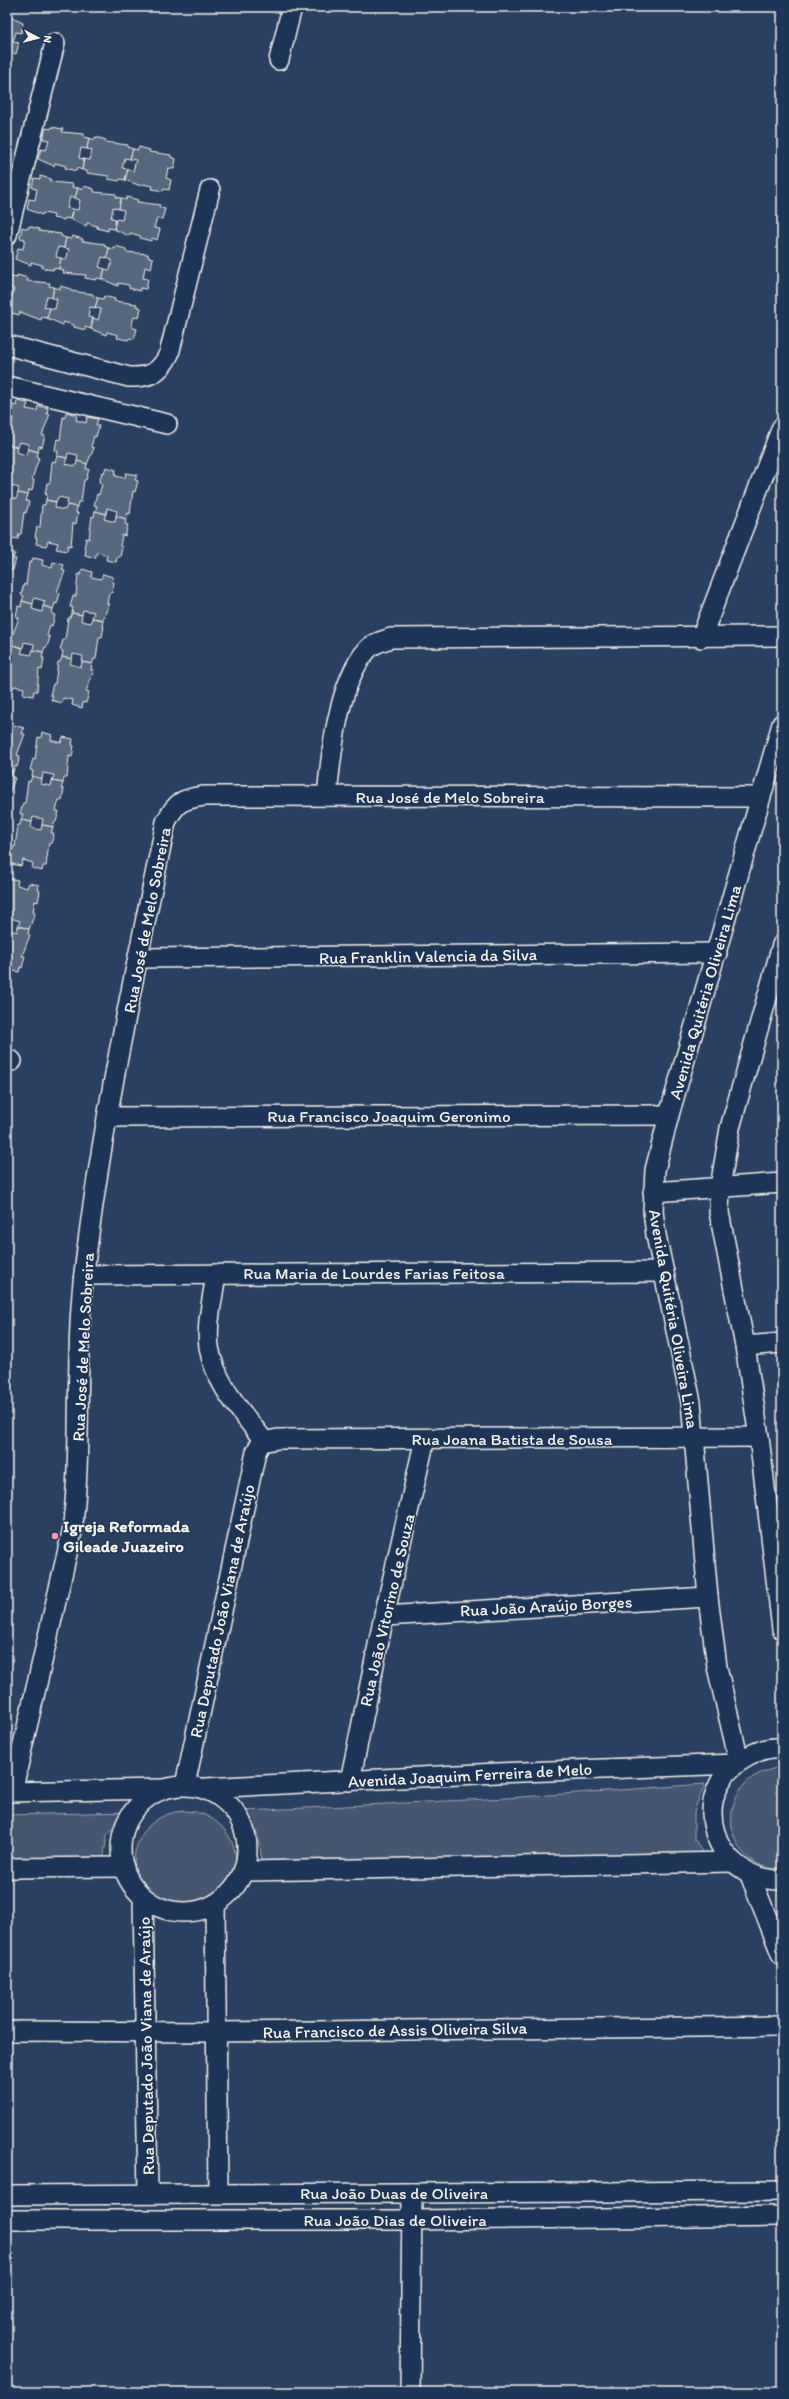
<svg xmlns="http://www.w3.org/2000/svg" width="789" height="2399" font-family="Itim,sans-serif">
<rect width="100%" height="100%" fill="#2a4060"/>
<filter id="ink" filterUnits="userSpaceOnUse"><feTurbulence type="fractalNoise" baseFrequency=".025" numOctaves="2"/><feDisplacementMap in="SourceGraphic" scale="8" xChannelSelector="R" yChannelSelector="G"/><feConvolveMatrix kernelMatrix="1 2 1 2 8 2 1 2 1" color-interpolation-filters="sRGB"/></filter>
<g filter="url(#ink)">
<g fill="#445771" stroke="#9ca4ac">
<path d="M776,1768L782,1769V1870H780C769,1868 760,1866 751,1860C727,1843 725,1803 746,1783C755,1774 765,1771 776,1768Z"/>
<path d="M705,1784L694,1811V1838L707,1861L260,1866C263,1842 257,1831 245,1811L506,1798Z"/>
<circle cx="185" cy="1862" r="51"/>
<polygon points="128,1812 107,1835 103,1861 7,1861 7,1815"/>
</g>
<g fill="#56677d" stroke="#f4f1e8">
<polygon points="8,16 23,23 21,33 16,32 13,42 19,43 16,54 11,52 10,55 7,54"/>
<polygon points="7,71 12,72 9,83 7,82"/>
<polygon points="52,127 63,129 62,132 84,134 84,137 89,138 87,149 81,148 79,158 84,159 82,170 77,168 76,171 65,168 66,166 55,163 54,166 38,159 41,149 46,150 49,140 43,139 46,128 51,129"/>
<polygon points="95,137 106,140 105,142 128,145 127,147 133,149 130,159 125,158 122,168 128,169 125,180 120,179 119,181 108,179 109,176 87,173 87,171 82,170 84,159 90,160 92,150 87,149 89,138 95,140"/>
<polygon points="139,147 150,150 149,152 171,155 171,157 176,159 174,169 168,168 166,178 171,180 169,190 164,189 163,191 152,189 153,186 142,184 141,186 125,180 128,169 133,171 136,160 130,159 133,149 138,150"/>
<polygon points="40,176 51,179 50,182 73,184 72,187 78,188 75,198 70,197 67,208 73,209 70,219 65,218 64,220 53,218 54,215 43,213 42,215 27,209 29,199 35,200 37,189 32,188 34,178 40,179"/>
<polygon points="84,186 94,189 94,192 116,194 116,197 121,198 119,209 113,207 111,218 116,219 114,229 108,228 108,231 97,228 97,226 87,223 86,226 70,219 73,209 78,210 80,200 75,198 78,188 83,189"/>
<polygon points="127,197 138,200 137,202 160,205 159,207 165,209 162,219 157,218 154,228 160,229 157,240 152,238 151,241 140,238 141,236 130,233 129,236 114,229 116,219 122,220 124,210 119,209 121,198 126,200"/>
<polygon points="29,226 39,229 39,231 61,234 61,236 66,238 64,248 58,247 56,257 61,258 59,269 53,268 53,270 42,268 42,265 31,262 31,265 15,259 18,248 23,249 25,239 20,238 22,227 28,229"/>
<polygon points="72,236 83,239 82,241 105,244 104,246 109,248 107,258 102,257 99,267 105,269 102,279 97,278 96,280 85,278 86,275 63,273 64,270 59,269 61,258 66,260 69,249 64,248 66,238 72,239"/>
<polygon points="115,246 126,249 126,252 148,254 148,257 153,258 151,269 145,267 143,278 148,279 146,289 140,288 140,291 129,288 129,285 118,283 118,286 102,279 105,269 110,270 112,260 107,258 109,248 115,249"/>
<polygon points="17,275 28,278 27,281 50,283 49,286 54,287 52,298 47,296 44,307 50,308 47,318 42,317 41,320 20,312 19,315 8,312 7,298 11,299 14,289 8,287 11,277 17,278"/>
<polygon points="60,286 71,289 71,291 93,294 93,296 98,298 95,308 90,307 88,317 93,318 91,329 85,327 85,330 74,327 74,325 63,322 63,325 47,318 50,308 55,309 57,299 52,298 54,287 60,289"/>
<polygon points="104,296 115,299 114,301 137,304 136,306 141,308 139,318 134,317 131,327 137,329 134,339 129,338 128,340 117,338 118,335 107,332 106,335 91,329 93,318 98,320 101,309 95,308 98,298 103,299"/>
<polygon points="17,401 28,403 26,409 37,411 38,406 48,408 47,414 50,414 42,435 45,436 42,447 39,446 38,452 28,449 29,444 19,442 17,447 7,444 7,433 8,428 11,428 13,417 11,417 13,405 16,406"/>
<polygon points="66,412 77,415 76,420 86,423 87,417 98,419 96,425 99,426 96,437 94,436 91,447 94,448 87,464 77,461 78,455 68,453 67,458 57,456 58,451 55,450 57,439 60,440 63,417 65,418"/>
<polygon points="7,444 17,447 16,452 26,455 28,449 38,452 37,457 39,458 32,479 34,480 32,491 29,490 28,495 18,493 19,488 8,485 7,491"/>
<polygon points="57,456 67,458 65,464 76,466 77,461 87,464 86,469 89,469 86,480 84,480 81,502 78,502 77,507 67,505 68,499 58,497 56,502 46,500 47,494 45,494 47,483 50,483 52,461 55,462"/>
<polygon points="106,467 116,470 115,476 125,478 126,473 137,475 135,480 138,481 135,492 133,491 130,514 128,513 126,519 116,516 117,511 107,508 106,514 95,511 97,506 94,505 97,494 99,495 102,484 99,483 102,472 104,473"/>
<polygon points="18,493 28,495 26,501 29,502 26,513 24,512 21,534 19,534 18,539 7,537 7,496 16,499"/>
<polygon points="46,500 56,502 55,508 65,510 67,505 77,507 76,513 78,513 76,524 73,523 71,546 68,545 67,551 56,549 58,543 48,541 46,546 36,544 37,538 35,537 37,527 40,527 42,505 45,505"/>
<polygon points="95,511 106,514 104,519 115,522 116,516 126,519 125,524 128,525 125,536 122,535 120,546 122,547 120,557 117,557 116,562 106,560 107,555 97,552 95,558 85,555 86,550 84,549 86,538 89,539 92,516 94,517"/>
<polygon points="7,551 15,553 13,559 16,559 13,570 10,570 8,592"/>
<polygon points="33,558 43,560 42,565 52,568 53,562 64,565 62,570 65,571 57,592 60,593 57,604 55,603 53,609 43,606 45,601 34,598 33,604 22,601 24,596 21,595 24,584 26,585 29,562 31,563"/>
<polygon points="82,569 92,572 91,577 101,579 103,574 113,577 112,582 114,582 112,593 109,593 107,604 109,604 103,620 92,618 94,612 83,610 82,615 72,613 73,607 70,607 73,596 76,596 78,574 81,575"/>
<polygon points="22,601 33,604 32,609 42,612 43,606 53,609 52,614 55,615 52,626 50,625 47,636 50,637 47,647 45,647 43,652 33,650 34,644 24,642 23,648 12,645 13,640 11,639 19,618 16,617 18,606 21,607"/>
<polygon points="72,613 82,615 81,621 91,623 92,618 103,620 102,626 104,626 102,637 99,637 96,659 94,659 92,664 82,662 83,656 73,654 72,659 62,657 63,651 60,650 63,640 65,640 68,618 70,618"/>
<polygon points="12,645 23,648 21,653 31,655 33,650 43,652 42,658 44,658 42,670 39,669 37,691 34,691 33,696 23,694 24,688 14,686 12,691 7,690 7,656"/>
<polygon points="62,657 72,659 70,664 81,667 82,662 92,664 91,670 94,670 86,691 89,692 86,703 83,702 82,708 72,705 73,700 63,698 62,703 51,700 53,695 50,695 53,684 55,684 58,662 60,662"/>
<polygon points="13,725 24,728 22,734 25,734 17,755 20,756 17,767 15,766 13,772 7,770 7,730 12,731"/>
<polygon points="42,732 52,735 51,740 61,743 63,737 73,739 72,745 74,746 72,757 69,756 67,778 64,778 63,783 52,781 54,775 43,773 42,779 32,776 33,771 30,770 33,759 35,760 38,737 41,738"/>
<polygon points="7,770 13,772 12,777 15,778 7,799"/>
<polygon points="32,776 42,779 41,784 51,786 52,781 63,783 61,789 64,789 62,800 59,800 56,811 59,811 56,822 54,822 53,827 42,825 43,819 33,817 32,822 21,820 23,814 20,814 23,803 25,803 28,781 30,782"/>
<polygon points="7,799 10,800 7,811"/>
<polygon points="21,820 32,822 31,828 41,830 42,825 53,827 51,833 54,833 51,844 49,843 46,866 43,866 42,871 32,868 33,863 23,860 21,866 11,864 12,858 10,857 13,847 15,847 18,825 20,825"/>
<polygon points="8,878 18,880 17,885 27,888 29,883 39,885 38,890 40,891 38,902 35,901 33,912 35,913 29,929 18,926 20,921 10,918 7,924"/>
<polygon points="18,926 29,929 28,934 30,935 22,956 25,956 22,968 20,967 19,972 8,970 10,964 7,964 7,929 17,932"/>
<polygon points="7,1078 10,1078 9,1084 11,1085 9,1095"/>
</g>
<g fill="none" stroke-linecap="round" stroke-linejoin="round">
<g stroke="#f4f1e8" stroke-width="22">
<g id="street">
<polyline points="279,60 292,7"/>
<polyline points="7,235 55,43"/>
<path d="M7,345L129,377C150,378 160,372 169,354L210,190"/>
<polyline points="7,386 167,424"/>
<polyline points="701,638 782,427"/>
<path d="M327,796C331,754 338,683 367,650C373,643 383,641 391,638L782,636"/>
<polyline points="782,945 730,1128 720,1187 719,1212 745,1346 759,1437 782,1629"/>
<polyline points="138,958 717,953"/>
<polyline points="7,1060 12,1061"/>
<polyline points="108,1117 669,1115"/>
<polyline points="653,1192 782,1183"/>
<path d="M216,1274C213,1297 206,1324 209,1347C215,1384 242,1412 264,1441"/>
<polyline points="84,1275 664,1272"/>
<polyline points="745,1346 782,1343"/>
<polyline points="384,1616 708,1597"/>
<path d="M782,1748C770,1747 757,1751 747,1757C685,1790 711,1881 782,1880"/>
<polyline points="739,1761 717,1667 708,1597 691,1402 656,1235 653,1211 655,1170 669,1115 782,724"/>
<polyline points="350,1781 384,1616 425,1439"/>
<polyline points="185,1785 256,1452 261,1442 278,1439 759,1437"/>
<circle cx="184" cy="1849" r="63"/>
<polyline points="205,1788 497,1773 735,1764"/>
<polyline points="7,1792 162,1789"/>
<path d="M12,1792L72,1532C83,1446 74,1359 84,1273C102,1121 135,971 166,822C176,802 182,799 204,796L760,797"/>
<polyline points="7,1868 124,1867"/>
<polyline points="244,1871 732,1862"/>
<polyline points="750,1875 782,1956"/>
<polyline points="143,1898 148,2194"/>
<polyline points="215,1905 218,2193"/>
<polyline points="7,2031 215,2032 782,2026"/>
<polyline points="7,2195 782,2191"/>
<polyline points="7,2220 413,2220 782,2216"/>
<polyline points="410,2392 412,2193"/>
</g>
</g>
<use href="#street" stroke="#1d3557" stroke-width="19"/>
</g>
</g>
<circle fill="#ff9aa2" stroke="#1d3557" stroke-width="1.5" cx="55" cy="1536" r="4"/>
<g text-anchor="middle" stroke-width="3" stroke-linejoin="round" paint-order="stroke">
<g font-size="17" fill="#f4f1e8" stroke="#1d3557">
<text x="450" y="803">Rua José de Melo Sobreira</text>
<text transform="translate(147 920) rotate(-79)" y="6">Rua José de Melo Sobreira</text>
<text transform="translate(428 956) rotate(-1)" y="6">Rua Franklin Valencia da Silva</text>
<text transform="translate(705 992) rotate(-74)" y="6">Avenida Quitéria Oliveira Lima</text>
<text x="389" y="1122">Rua Francisco Joaquim Geronimo</text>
<text x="374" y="1279">Rua Maria de Lourdes Farias Feitosa</text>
<text transform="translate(674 1319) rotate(80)" y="6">Avenida Quitéria Oliveira Lima</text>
<text transform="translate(83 1347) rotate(-87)" y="6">Rua José de Melo Sobreira</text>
<text x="512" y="1445">Rua Joana Batista de Sousa</text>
<text transform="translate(546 1606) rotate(-3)" y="6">Rua João Araújo Borges</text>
<text transform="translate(387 1610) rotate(-77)" y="6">Rua João Vitorino de Souza</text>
<text transform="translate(222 1611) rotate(-78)" y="6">Rua Deputado João Viana de Araújo</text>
<text transform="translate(470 1775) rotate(-3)" y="6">Avenida Joaquim Ferreira de Melo</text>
<text transform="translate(395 2030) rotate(-1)" y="6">Rua Francisco de Assis Oliveira Silva</text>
<text transform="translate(146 2046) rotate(-91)" y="6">Rua Deputado João Viana de Araújo</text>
<text x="394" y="2199">Rua João Duas de Oliveira</text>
<text x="395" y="2226">Rua João Dias de Oliveira</text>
</g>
<g font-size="17" font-weight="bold" fill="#f4f1e8" stroke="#1d3557" text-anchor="start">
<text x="63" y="1532">Igreja Reformada<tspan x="63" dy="20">Gileade Juazeiro</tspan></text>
</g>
</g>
<rect width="789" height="2399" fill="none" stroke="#1d3557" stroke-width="24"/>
<rect x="12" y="12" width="765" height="2375" fill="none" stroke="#f4f1e8" stroke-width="1.5" filter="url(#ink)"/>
<g transform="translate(38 38) rotate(97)" stroke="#1d3557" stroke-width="3" paint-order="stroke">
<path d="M0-3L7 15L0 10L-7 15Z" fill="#f4f1e8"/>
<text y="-6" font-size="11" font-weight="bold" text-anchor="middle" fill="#f4f1e8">N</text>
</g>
</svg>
